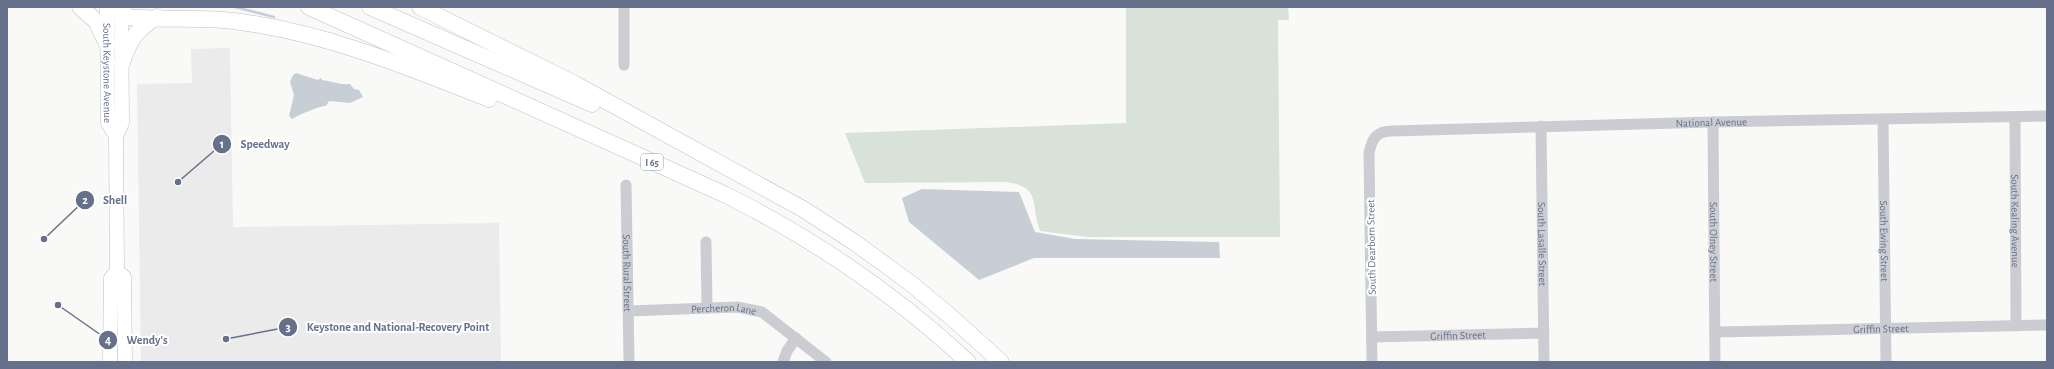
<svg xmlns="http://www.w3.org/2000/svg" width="2054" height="369" font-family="'Alegreya Sans',sans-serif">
<rect width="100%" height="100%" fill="#f9faf7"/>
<polygon fill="#eaebea" points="230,48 233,227 499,223 501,362 141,362 137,84 192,83 191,49"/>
<path fill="#d9e2d8" d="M1126,7H1288L1289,20H1278L1280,237H1088L1040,231C1030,203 1042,186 1005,182L865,183L845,133L1126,123Z"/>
<g fill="#c8ced6">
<path d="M296,73L318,80L321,78L322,80C332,81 339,85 350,84L354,89L359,90L363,97L350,103L329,101L326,106C321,105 296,116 292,119L289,116L294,95L290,82L293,75Z"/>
<polygon points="922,189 1019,192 1035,232 1075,239 1219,242 1220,258 1034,258 979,280 909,222 902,198"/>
</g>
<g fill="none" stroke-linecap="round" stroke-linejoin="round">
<polyline stroke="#c8ced6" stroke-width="2.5" points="235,7 274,17"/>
<g stroke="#bec0c5" stroke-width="15">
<g id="major">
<path id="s10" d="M107,7L108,123L116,136"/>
<polyline points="117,271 124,277 125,362"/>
<polyline points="110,362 111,278 117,271 116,136 122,123 121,7"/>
</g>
</g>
<g stroke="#bdbfc3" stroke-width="17">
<g id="highway">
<polyline points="80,7 96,21 107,44"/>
<path d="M116,7L128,17C166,21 203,16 241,22C328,34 408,67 489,99"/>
<path d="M309,7L726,195C814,239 896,295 968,362"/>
<polyline points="370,7 592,104"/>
<polyline points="420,7 575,84 803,209 854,242 909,282 950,316 1001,362"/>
<path d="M122,63C129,40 137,29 157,17"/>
</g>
</g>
<g stroke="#cccdd2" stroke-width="11">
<polyline points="624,7 624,65"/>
<path id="s1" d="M2015,117L2016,326"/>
<path id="s2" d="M1883,119L1886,362"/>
<path id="s3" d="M1713,122L1715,362"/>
<path id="s4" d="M1541,126L1544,362"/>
<path id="s5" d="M626,185L629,362"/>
<polyline points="706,242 707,308"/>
<path id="s6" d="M628,311L737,307L762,312L826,362"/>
<path id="s7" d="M1715,332L2047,325"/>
<path id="s8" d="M1372,337L1544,333"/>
<polyline points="783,362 787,351 796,338"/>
<path id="s9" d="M1372,362L1369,153C1372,138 1377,131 1392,131L1713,122L2047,116"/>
</g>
<use href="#major" stroke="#fff" stroke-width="14"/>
<use href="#highway" stroke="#fff" stroke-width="16"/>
</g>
<g text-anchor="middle" stroke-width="4" stroke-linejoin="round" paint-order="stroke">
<rect fill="#fff" stroke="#949bae" stroke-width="1" x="641" y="154" width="22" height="16" rx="3"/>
<g font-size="10" font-weight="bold" fill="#66708b">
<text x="652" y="166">I 65</text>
</g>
<g font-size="11" fill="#66708b" stroke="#fff">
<text dy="4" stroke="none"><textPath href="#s10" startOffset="66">South Keystone Avenue</textPath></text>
<text dy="4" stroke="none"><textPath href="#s9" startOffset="564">National Avenue</textPath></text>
<text dy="4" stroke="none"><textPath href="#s1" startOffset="104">South Kealing Avenue</textPath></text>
<text dy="4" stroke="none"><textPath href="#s2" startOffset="122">South Ewing Street</textPath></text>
<text dy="4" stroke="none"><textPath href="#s3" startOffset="120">South Olney Street</textPath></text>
<text dy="4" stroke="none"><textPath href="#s4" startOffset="118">South Lasalle Street</textPath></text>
<text transform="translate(1371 247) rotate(-91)" y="4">South Dearborn Street</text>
<text dy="4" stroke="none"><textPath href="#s5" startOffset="88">South Rural Street</textPath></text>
<text dy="4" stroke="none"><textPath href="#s6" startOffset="96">Percheron Lane</textPath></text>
<text dy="4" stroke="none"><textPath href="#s7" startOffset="166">Griffin Street</textPath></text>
<text dy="4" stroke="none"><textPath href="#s8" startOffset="86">Griffin Street</textPath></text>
</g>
</g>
<path fill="none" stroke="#66708b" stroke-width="1.5" d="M178 182L222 144M44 239L85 200M226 339L288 327M58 305L108 340"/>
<g fill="#66708b" stroke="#fff" stroke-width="1.5">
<circle cx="178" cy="182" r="4"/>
<circle cx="44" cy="239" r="4"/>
<circle cx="226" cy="339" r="4"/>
<circle cx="58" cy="305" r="4"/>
<circle cx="222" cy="144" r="10"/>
<circle cx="85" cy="200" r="10"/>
<circle cx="288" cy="327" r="10"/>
<circle cx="108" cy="340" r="10"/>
</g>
<g font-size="12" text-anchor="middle" font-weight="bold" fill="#fff">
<text x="222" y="148">1</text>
<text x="85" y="204">2</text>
<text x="288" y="331">3</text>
<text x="108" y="344">4</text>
</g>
<g font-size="12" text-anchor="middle" font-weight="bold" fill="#66708b" stroke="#fff" stroke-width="4" stroke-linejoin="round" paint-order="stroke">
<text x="265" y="148">Speedway</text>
<text x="115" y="204">Shell</text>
<text x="398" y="331">Keystone and National-Recovery Point</text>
<text x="147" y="344">Wendy's</text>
</g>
<rect width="2054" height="369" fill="none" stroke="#66708b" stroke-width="16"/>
</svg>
